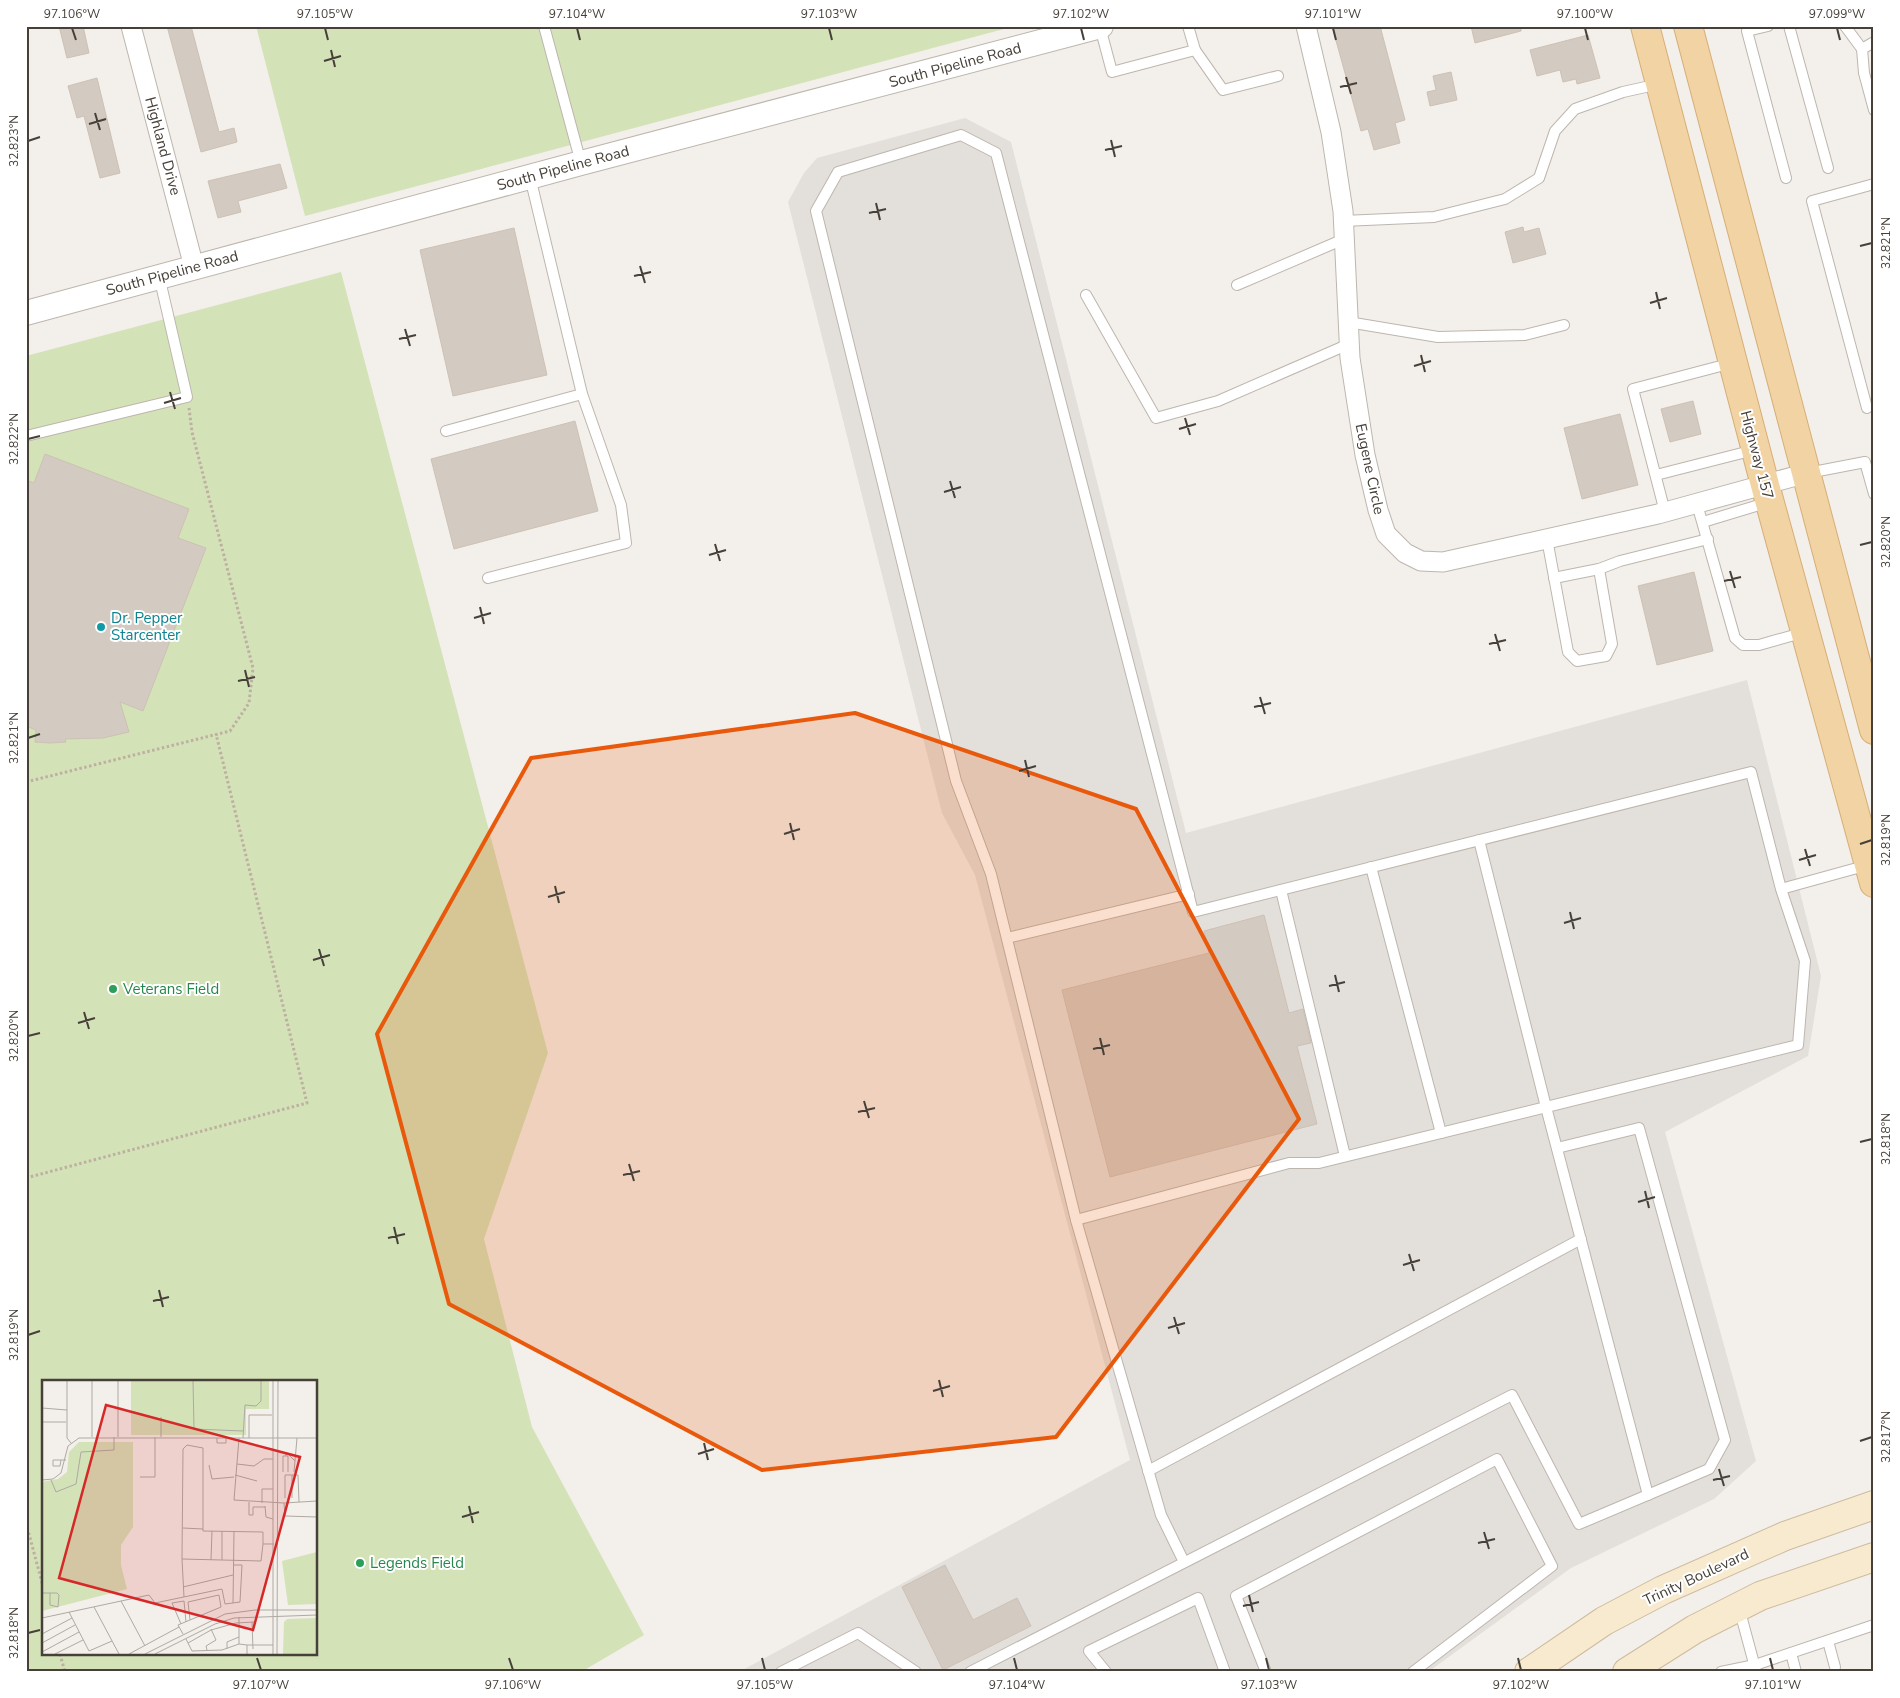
<svg xmlns="http://www.w3.org/2000/svg" width="1900" height="1698" font-family="'Nunito Sans',sans-serif">
<rect width="100%" height="100%" fill="#f3efea"/>
<polygon fill="#e3dfdb" points="965,118 1011,142 1186,833 1747,680 1821,976 1808,1056 1665,1132 1756,1461 1714,1499 1571,1568 1428,1672 739,1672 1130,1460 975,875 942,813 788,202 804,173 817,158"/>
<g fill="#d4e2b8" fill-rule="evenodd">
<polygon points="256,26 1015,26 305,216"/>
<path d="M341,272L548,1053L484,1239L532,1427L644,1635L581,1672H26V356ZM44,1382H316V1654H44Z"/>
</g>
<g fill="#d3cac1" stroke="#cdc1b5">
<polygon points="59,26 83,26 89,53 67,58"/>
<polygon points="167,26 191,26 219,132 234,128 237,142 201,152"/>
<polygon points="1332,26 1380,26 1405,120 1395,123 1400,143 1374,150 1368,129 1361,131"/>
<polygon points="1471,26 1521,26 1521,31 1475,43"/>
<polygon points="1588,35 1600,78 1577,84 1576,79 1563,82 1560,70 1537,76 1530,50"/>
<polygon points="1451,72 1457,100 1430,106 1427,92 1436,90 1433,76"/>
<polygon points="97,78 120,173 100,178 84,116 77,118 68,86"/>
<polygon points="280,164 287,188 238,201 241,212 218,218 208,181"/>
<polygon points="1523,227 1524,232 1539,228 1546,254 1513,263 1505,232"/>
<polygon points="514,228 547,375 453,396 420,250"/>
<polygon points="1693,401 1701,434 1670,442 1661,409"/>
<polygon points="1620,414 1638,485 1582,499 1564,428"/>
<polygon points="575,421 598,511 454,549 431,459"/>
<polygon points="45,454 189,509 178,538 206,548 143,711 120,702 129,732 103,738 65,739 66,742 50,743 35,742 36,730 26,726 26,480 34,483"/>
<polygon points="1694,572 1713,651 1657,665 1638,586"/>
<polygon points="1264,915 1289,1013 1303,1009 1311,1043 1297,1046 1317,1124 1110,1177 1062,990 1209,953 1204,931"/>
<polygon points="945,1565 973,1620 1017,1598 1031,1626 943,1670 902,1587"/>
</g>
<g fill="none" stroke-linecap="round" stroke-linejoin="round">
<g stroke="#bdb6ae" stroke-width="12">
<g id="service">
<polyline points="544,26 581,163"/>
<polyline points="1768,26 1747,31 1786,178"/>
<polyline points="1789,26 1828,168"/>
<polyline points="1845,26 1862,49"/>
<polyline points="1100,27 1112,72 1195,50 1188,26"/>
<polyline points="1874,42 1862,49 1864,73 1874,110"/>
<polyline points="1195,50 1223,90 1278,76"/>
<polyline points="1343,221 1434,217 1505,199 1539,178 1555,131 1575,109 1623,92 1659,84"/>
<polyline points="1237,285 1344,239"/>
<polyline points="1086,295 1156,418 1218,401 1349,344"/>
<polyline points="1348,322 1438,337 1525,335 1564,325"/>
<polyline points="1867,408 1812,201 1874,184"/>
<polyline points="446,431 582,394"/>
<polyline points="26,436 187,397 159,276"/>
<polyline points="1808,473 1865,462 1874,494"/>
<polyline points="1656,475 1754,450"/>
<polyline points="1697,504 1735,638 1743,645 1759,645 1805,632"/>
<polyline points="1665,512 1633,389 1732,363"/>
<polyline points="1703,522 1769,502"/>
<polyline points="1547,539 1568,652 1577,661 1606,656 1612,644 1599,569 1620,561 1708,539"/>
<polyline points="488,578 626,543 621,505 582,394 530,177"/>
<polyline points="1554,578 1599,569"/>
<polyline points="1479,840 1546,1107 1648,1495"/>
<polyline points="1371,867 1441,1133"/>
<polyline points="1781,889 1805,961 1798,1045 1319,1163 1289,1163 1076,1220 991,874 956,781 816,211 838,172 961,135 996,153 1193,912 1751,772 1781,889 1868,865"/>
<polyline points="1281,890 1345,1156"/>
<polyline points="1007,938 1189,894"/>
<polyline points="1076,1220 1161,1515 1184,1562"/>
<polyline points="1148,1471 1581,1239"/>
<polyline points="1739,1608 1756,1671"/>
<polyline points="1828,1641 1835,1667"/>
<polyline points="1791,1653 1796,1672"/>
<polyline points="781,1672 858,1633 916,1672"/>
<polyline points="970,1672 1512,1395 1579,1524 1709,1469 1725,1440 1639,1128 1557,1148"/>
<polyline points="1106,1672 1089,1651 1198,1598 1225,1672"/>
<polyline points="1266,1672 1236,1596 1497,1459 1552,1566 1413,1672"/>
<polyline points="1721,1672 1755,1665 1874,1625"/>
</g>
</g>
<g stroke="#bdb6ae" stroke-width="21">
<g id="minor">
<polyline points="131,26 194,267"/>
<polyline points="1306,26 1331,132 1343,211 1350,358 1365,455 1378,510 1386,534 1405,553 1421,561 1443,562 1658,514 1807,473"/>
</g>
</g>
<g stroke="#bdb6ae" stroke-width="26">
<polyline id="tertiary" points="26,313 581,163 1101,26"/>
</g>
<g stroke="#cdbc9f" stroke-width="30">
<g id="secondary">
<polyline points="1529,1672 1604,1621 1663,1590 1785,1536 1874,1505"/>
<polyline points="1627,1672 1695,1629 1760,1596 1874,1557"/>
</g>
</g>
<g stroke="#d6ae76" stroke-width="30">
<g id="primary">
<polyline points="1645,26 1765,485 1874,883"/>
<polyline points="1688,26 1874,730"/>
</g>
</g>
<g stroke="#bdb0a1" stroke-width="3" stroke-dasharray="2.5 2.5" stroke-linecap="butt">
<polyline points="26,782 230,731 249,703 253,668 192,432 189,408"/>
<polyline points="26,1178 307,1103 216,734"/>
<polyline points="26,1523 44,1590"/>
<polyline points="60,1654 65,1672"/>
</g>
<use href="#service" stroke="#fff" stroke-width="10"/>
<use href="#minor" stroke="#fff" stroke-width="19"/>
<use href="#tertiary" stroke="#fff" stroke-width="24"/>
<use href="#secondary" stroke="#f8eacf" stroke-width="28"/>
<use href="#primary" stroke="#f2d3a4" stroke-width="28"/>
</g>
<path fill="#e8590c" fill-opacity="0.2" stroke="#e8590c" stroke-width="4" stroke-linejoin="round" d="M855,713L1136,809L1299,1119L1056,1437L762,1470L449,1304L377,1034L531,758Z"/>
<path fill="none" stroke="#464039" stroke-width="2" d="M72,28L76,40M325,28L328,40M577,28L580,40M829,28L832,40M1081,28L1084,40M1333,28L1336,40M1585,28L1588,40M1837,28L1840,40M331,50L335,67M324,61L341,56M1346,77L1351,94M1340,87L1357,83M95,113L100,130M89,124L106,119M1111,140L1115,157M28,141L40,137M1105,150L1122,146M876,203L880,220M869,213L886,209M1860,246L1872,243M640,266L645,283M634,276L651,272M1656,292L1660,309M1650,303L1667,298M405,329L410,346M399,339L416,335M1421,355L1425,372M1414,366L1431,361M170,392L175,409M164,403L181,398M1185,418L1190,435M1179,429L1196,424M28,439L40,436M950,481L955,498M944,492L961,487M715,544L720,561M1860,545L1872,542M709,555L726,550M1730,571L1735,588M1724,581L1741,577M480,607L484,624M474,618L491,613M1495,634L1500,651M1489,644L1506,640M245,670L249,687M238,681L255,677M1260,697L1265,714M1254,707L1271,703M28,738L40,734M1025,760L1029,777M1019,771L1036,766M790,823L794,840M784,834L800,829M1860,844L1872,840M1805,849L1810,866M1799,860L1816,855M555,886L559,903M548,897L565,892M1570,912L1574,929M1564,923L1581,918M319,949L324,966M313,960L330,955M1335,975L1339,992M1329,986L1345,982M84,1012L89,1029M78,1023L95,1018M28,1036L40,1033M1100,1038L1104,1055M1093,1049L1110,1045M864,1101L869,1118M858,1112L875,1108M1860,1142L1872,1139M629,1164L634,1181M623,1175L640,1171M1645,1191L1649,1208M1638,1202L1655,1197M394,1227L398,1244M388,1238L405,1234M1409,1254L1414,1271M1403,1265L1420,1260M159,1290L163,1307M153,1301L169,1297M1174,1317L1179,1334M1168,1328L1185,1323M28,1335L40,1331M939,1380L943,1397M933,1391L950,1386M1860,1441L1872,1437M704,1443L708,1460M698,1454L714,1449M1719,1469L1724,1486M1713,1480L1730,1476M469,1506L473,1523M462,1517L479,1512M1484,1532L1489,1549M1478,1543L1495,1539M1249,1595L1253,1612M1243,1606L1259,1602M28,1633L40,1630M257,1658L261,1670M509,1658L513,1670M762,1658L765,1670M1014,1658L1017,1670M1266,1658L1269,1670M1518,1658L1521,1670M1770,1658L1773,1670"/>
<circle fill="#0f9aa8" stroke="#fff" stroke-width="2" cx="101" cy="627" r="5"/>
<g fill="#2e9e5b" stroke="#fff" stroke-width="2">
<circle cx="113" cy="989" r="5"/>
<circle cx="360" cy="1563" r="5"/>
</g>
<g text-anchor="middle" stroke-width="4" stroke-linejoin="round" paint-order="stroke">
<g font-size="15" fill="#464039" stroke="#fff">
<text transform="translate(955 65) rotate(-15)" y="5">South Pipeline Road</text>
<text transform="translate(163 146) rotate(75)" y="5">Highland Drive</text>
<text transform="translate(563 168) rotate(-15)" y="5">South Pipeline Road</text>
<text transform="translate(172 273) rotate(-15)" y="5">South Pipeline Road</text>
<text transform="translate(1757 455) rotate(75)" y="5">Highway 157</text>
<text transform="translate(1370 469) rotate(78)" y="5">Eugene Circle</text>
<text transform="translate(1696 1577) rotate(-25)" y="5">Trinity Boulevard</text>
</g>
<g font-size="15" fill="#0d838f" stroke="#fff" text-anchor="start">
<text x="111" y="623">Dr. Pepper<tspan x="111" dy="17">Starcenter</tspan></text>
</g>
<g font-size="15" fill="#27864d" stroke="#fff" text-anchor="start">
<text x="123" y="994">Veterans Field</text>
<text x="370" y="1568">Legends Field</text>
</g>
</g>
<g transform="translate(42 1380)">
<rect width="275" height="275" fill="#f3efea"/>
<path d="M89,1H227V29H204V55H89ZM37,62H91V147L79,165V185L85,209L0,231V102L16,99L25,92L27,72ZM275,172V224L246,225L240,181ZM275,238V274H241L242,242L245,239Z" fill="#d4e2b8"/>
<path fill="none" stroke="#aea9a3" stroke-width="1" d="M25,1V58L29,63M151,1L152,49L201,51M0,28L25,30M119,37V57M0,42H24M50,57V1M76,57V1M175,58V63H184V58M197,58L192,120L242,123L243,136L275,137M201,58L203,25L214,26L219,21V1M207,58V35H230M275,64V88M244,76V72L253,81M19,80L18,86H11V80H24M195,84L212,86L222,79H231M167,85L170,99L192,97M241,92V76H246V92M252,92L255,58M193,95L215,101M98,97H113V57M0,100L11,99L19,93L26,66L37,58H275M9,100L14,112L34,104L39,72L72,70V57M243,118V95H256L257,122M250,118V95M207,122V135H211V127H223M220,123V109H231M242,123L275,121M223,126L224,137L231,139M141,148L161,149M221,164L219,181L140,179L141,69L145,65L161,68V151L221,152V164H232M140,179L142,217M169,180L170,151M180,180V151M141,207L191,195M0,213H15L17,215L16,227L8,225V213M79,221L103,266M191,223L192,151M52,227L77,274M27,232L47,271L70,261M0,238L107,215L113,223L180,209L183,224L198,222L200,185H191M210,242L211,269M139,244L130,223L142,221L144,242M0,254L30,238M141,254L136,245L148,240L179,227L177,215L146,222L148,240M144,259L150,271L180,270L197,264V237M0,263L33,245M146,263L169,250L194,243L212,242M197,264L205,265V274M205,265H231M185,269V262L197,257M165,270L164,266L174,260L169,249M0,272L37,252M13,274L41,260M87,274L137,247M103,274L183,234L213,230H275M113,274L173,244L192,238L275,235M231,274V1M235,274L236,1"/>
<path fill="#d62828" fill-opacity="0.15" stroke="#d62828" stroke-width="2.5" d="M64,25L258,77L211,250L17,198Z"/>
<rect width="275" height="275" fill="none" stroke="#464039" stroke-width="2.5"/>
</g>
<rect width="1900" height="1698" fill="none" stroke="#ffffff" stroke-width="55"/>
<rect x="28" y="28" width="1844" height="1642" fill="none" stroke="#464039" stroke-width="2"/>
<g font-size="12" text-anchor="middle" fill="#464039">
<text x="72" y="18">97.106°W</text>
<text x="325" y="18">97.105°W</text>
<text x="577" y="18">97.104°W</text>
<text x="829" y="18">97.103°W</text>
<text x="1081" y="18">97.102°W</text>
<text x="1333" y="18">97.101°W</text>
<text x="1585" y="18">97.100°W</text>
<text x="1837" y="18">97.099°W</text>
<text transform="translate(14 141) rotate(-90)" y="4">32.823°N</text>
<text transform="translate(1886 243) rotate(-90)" y="4">32.821°N</text>
<text transform="translate(14 439) rotate(-90)" y="4">32.822°N</text>
<text transform="translate(1886 542) rotate(-90)" y="4">32.820°N</text>
<text transform="translate(14 738) rotate(-90)" y="4">32.821°N</text>
<text transform="translate(1886 840) rotate(-90)" y="4">32.819°N</text>
<text transform="translate(14 1036) rotate(-90)" y="4">32.820°N</text>
<text transform="translate(1886 1139) rotate(-90)" y="4">32.818°N</text>
<text transform="translate(14 1335) rotate(-90)" y="4">32.819°N</text>
<text transform="translate(1886 1437) rotate(-90)" y="4">32.817°N</text>
<text transform="translate(14 1633) rotate(-90)" y="4">32.818°N</text>
<text x="261" y="1689">97.107°W</text>
<text x="513" y="1689">97.106°W</text>
<text x="765" y="1689">97.105°W</text>
<text x="1017" y="1689">97.104°W</text>
<text x="1269" y="1689">97.103°W</text>
<text x="1521" y="1689">97.102°W</text>
<text x="1773" y="1689">97.101°W</text>
</g>
</svg>
